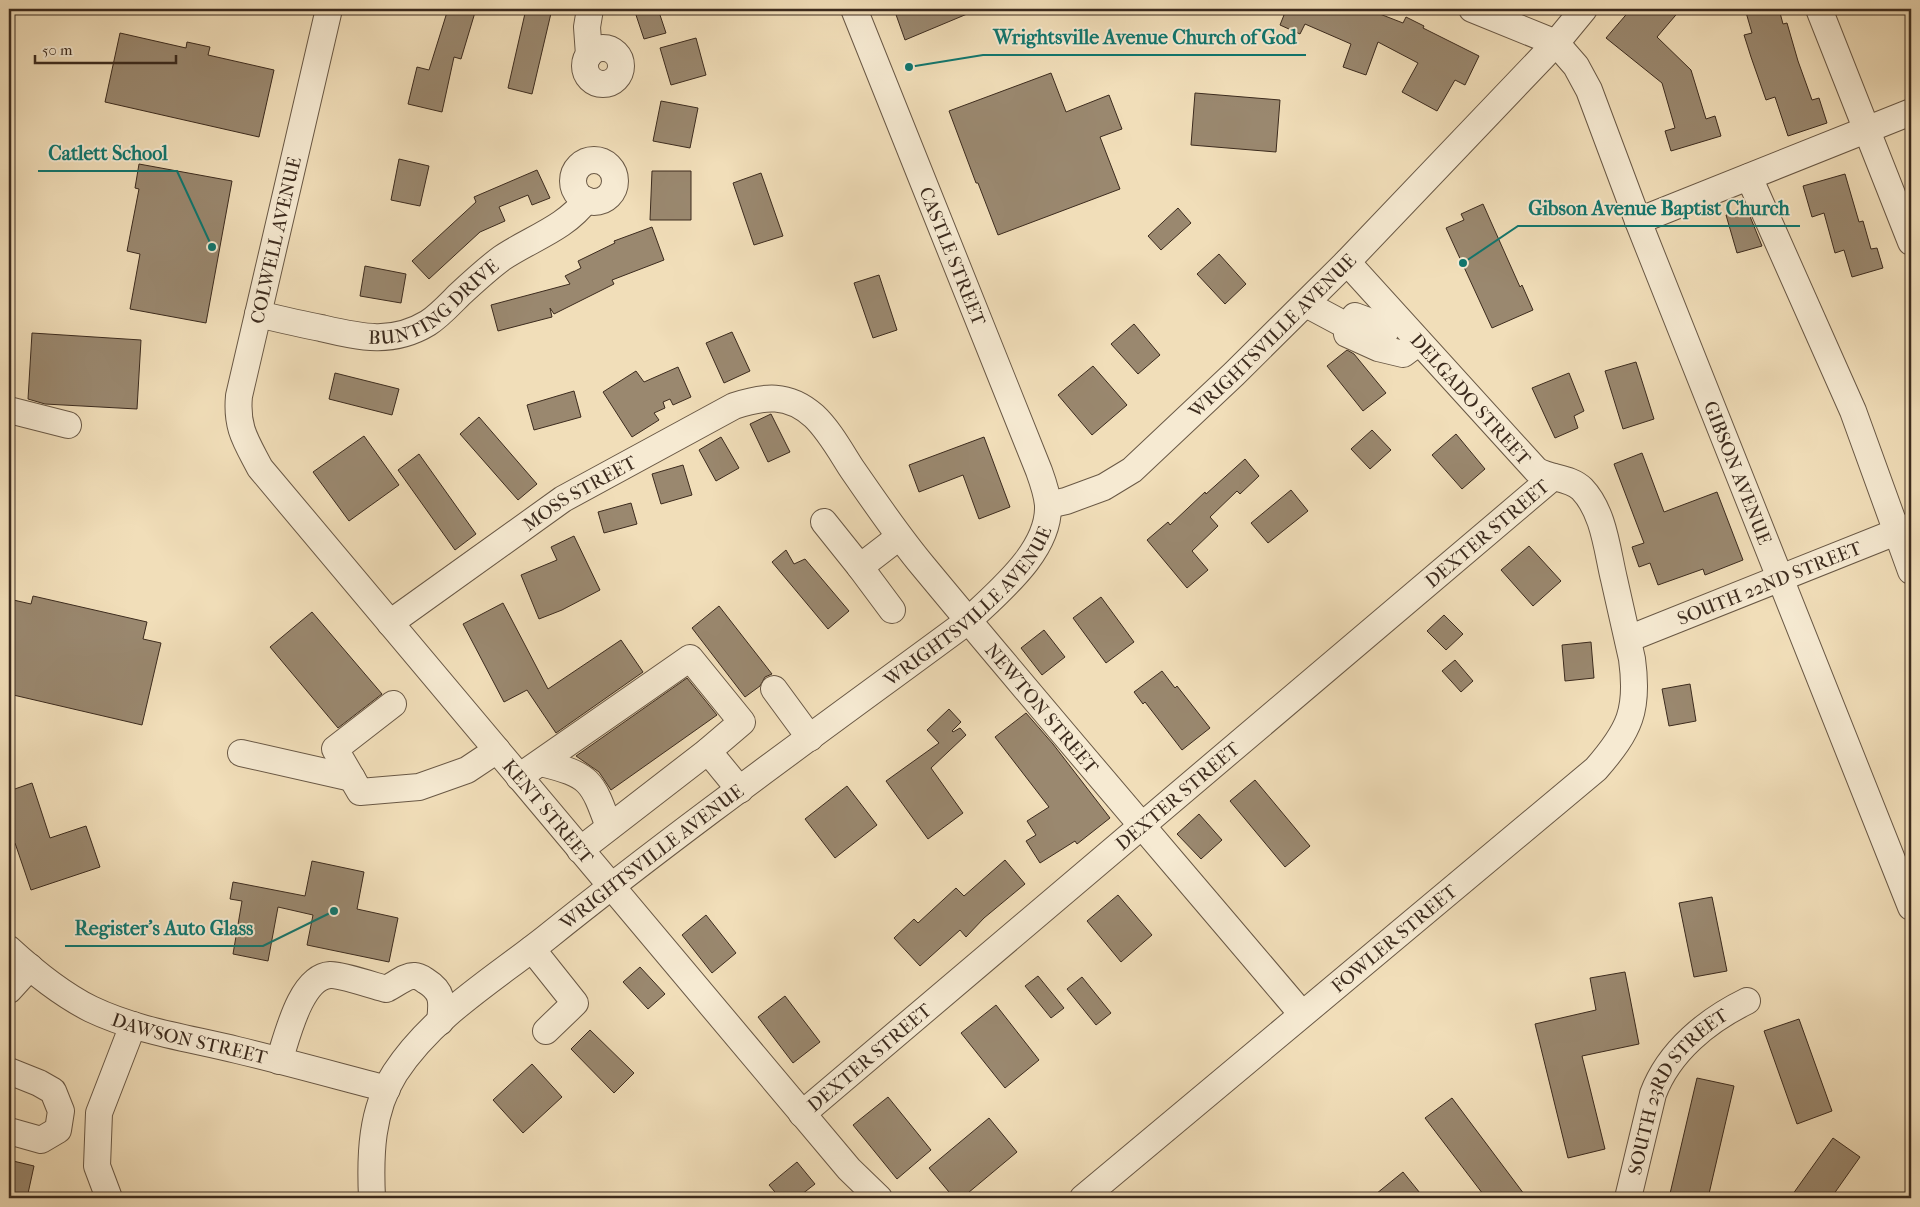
<svg xmlns="http://www.w3.org/2000/svg" width="1920" height="1207" font-family="'IM FELL French Canon',serif">
<rect width="100%" height="100%" fill="#f1deb9"/>
<filter id="stains"><feTurbulence type="fractalNoise" baseFrequency=".004" numOctaves="4"/><feColorMatrix values="0 0 0 0 .2 0 0 0 0 .09 0 0 0 0 .02 0 0 0 .5 -.17"/></filter>
<radialGradient id="worn" r=".72"><stop offset=".6" stop-color="#630" stop-opacity="0"/><stop offset="1" stop-color="#630" stop-opacity=".3"/></radialGradient>
<g fill="#9a886f" stroke="#3c2b1e">
<polygon points="448,9 476,9 461,59 454,57 442,112 408,104 417,67 429,70"/>
<polygon points="526,9 552,9 532,94 508,88"/>
<polygon points="634,9 658,9 666,33 644,39"/>
<polygon points="894,9 979,9 905,40"/>
<polygon points="1268,9 1367,9 1403,23 1406,17 1424,26 1423,28 1479,56 1465,85 1455,80 1437,111 1402,92 1418,63 1378,42 1366,75 1343,67 1351,44 1305,24 1300,34 1280,25 1284,15"/>
<polygon points="1631,9 1681,9 1657,37 1691,70 1706,119 1715,116 1721,136 1671,151 1665,131 1675,128 1662,83 1606,38"/>
<polygon points="1745,9 1779,9 1783,24 1787,23 1798,61 1812,100 1819,98 1827,123 1788,136 1775,97 1766,100 1751,57 1744,35 1752,33"/>
<polygon points="120,33 186,48 187,42 210,47 208,55 274,70 259,137 105,102"/>
<polygon points="696,38 706,75 671,85 660,48"/>
<polygon points="1051,73 1066,112 1109,95 1122,129 1100,137 1120,189 998,235 978,183 976,183 949,111"/>
<polygon points="1195,93 1280,100 1276,152 1191,145"/>
<polygon points="661,101 698,108 690,148 653,141"/>
<polygon points="399,159 429,166 420,206 391,200"/>
<polygon points="139,164 232,181 206,323 130,309 140,254 127,251 139,189 135,188"/>
<polygon points="537,170 550,198 532,205 528,195 499,207 505,221 480,232 429,279 412,261 476,202 474,197"/>
<polygon points="652,171 691,171 691,220 650,220"/>
<polygon points="761,173 783,236 754,245 733,183"/>
<polygon points="1845,174 1859,222 1863,221 1871,249 1877,248 1883,268 1852,277 1844,250 1835,253 1824,213 1812,217 1803,186"/>
<polygon points="1483,204 1520,287 1522,285 1533,310 1492,328 1446,228 1464,220 1461,214"/>
<polygon points="1178,208 1191,223 1161,250 1148,236"/>
<polygon points="1747,209 1762,246 1737,253 1726,215"/>
<polygon points="652,227 664,260 612,280 614,284 554,314 550,308 552,317 498,331 491,305 570,284 565,276 581,268 578,261 615,243 614,241"/>
<polygon points="1219,254 1246,284 1225,304 1197,274"/>
<polygon points="365,266 406,274 401,303 360,296"/>
<polygon points="879,275 897,330 873,338 854,283"/>
<polygon points="1134,324 1160,355 1138,374 1111,344"/>
<polygon points="732,332 750,371 724,383 706,343"/>
<polygon points="32,333 141,340 137,409 45,404 28,399"/>
<polygon points="1347,350 1354,354 1386,393 1363,411 1327,366"/>
<polygon points="1636,362 1654,419 1623,429 1605,371"/>
<polygon points="1093,366 1127,405 1092,435 1058,395"/>
<polygon points="678,367 691,397 673,405 670,399 663,402 665,408 654,413 659,420 632,437 603,392 636,371 644,382"/>
<polygon points="335,373 399,389 392,415 329,399"/>
<polygon points="1569,373 1584,411 1574,416 1578,428 1555,438 1532,388"/>
<polygon points="574,391 581,417 534,430 527,405"/>
<polygon points="771,414 790,452 768,462 750,424"/>
<polygon points="479,417 537,484 518,500 460,434"/>
<polygon points="1372,430 1391,450 1370,469 1351,449"/>
<polygon points="1456,434 1485,469 1462,489 1432,455"/>
<polygon points="364,436 399,485 349,521 313,472"/>
<polygon points="721,437 739,468 716,481 699,450"/>
<polygon points="984,437 1010,507 979,519 963,475 919,492 909,465"/>
<polygon points="1642,453 1664,512 1717,492 1743,560 1705,575 1703,569 1658,585 1650,563 1639,567 1632,547 1644,543 1614,464"/>
<polygon points="419,454 476,534 455,550 398,470"/>
<polygon points="1245,459 1259,476 1240,494 1237,491 1210,517 1218,526 1192,551 1208,570 1187,588 1147,540 1168,522 1170,525 1205,492 1206,494"/>
<polygon points="683,465 692,495 661,504 652,474"/>
<polygon points="1291,490 1308,511 1268,543 1251,523"/>
<polygon points="631,503 637,524 604,533 598,512"/>
<polygon points="574,536 600,590 562,610 539,619 521,575 557,560 551,547"/>
<polygon points="1529,546 1561,581 1533,606 1501,570"/>
<polygon points="786,550 794,564 805,559 849,611 828,629 772,562"/>
<polygon points="33,596 147,622 143,639 161,643 142,725 9,694 9,676 14,654 9,652 9,599 31,604"/>
<polygon points="1101,597 1134,642 1106,663 1073,618"/>
<polygon points="503,603 548,689 621,640 643,672 556,733 527,690 504,702 463,624"/>
<polygon points="719,606 772,674 765,677 760,686 745,697 692,628"/>
<polygon points="312,612 382,694 338,728 270,647"/>
<polygon points="1444,615 1463,634 1446,650 1427,631"/>
<polygon points="1044,630 1065,657 1042,675 1021,648"/>
<polygon points="1591,642 1594,678 1565,681 1562,645"/>
<polygon points="1455,660 1473,681 1461,692 1442,671"/>
<polygon points="1162,671 1175,688 1177,686 1210,728 1182,750 1145,702 1143,704 1134,692"/>
<polygon points="687,678 717,715 611,790 599,772 576,756"/>
<polygon points="1690,684 1696,721 1669,726 1662,689"/>
<polygon points="949,709 961,722 952,731 953,732 960,728 966,735 931,768 963,813 928,839 886,781 939,743 927,730"/>
<polygon points="1026,713 1053,744 1110,818 1077,844 1075,841 1040,863 1026,841 1036,835 1027,821 1049,807 995,737"/>
<polygon points="1255,780 1310,846 1285,867 1230,801"/>
<polygon points="32,783 50,838 86,826 100,867 31,890 15,843 9,845 9,791"/>
<polygon points="847,786 877,825 835,858 805,819"/>
<polygon points="1199,814 1222,840 1201,859 1177,834"/>
<polygon points="1005,860 1025,884 984,918 966,937 960,930 920,966 894,938 914,919 918,923 956,888 964,896"/>
<polygon points="312,861 364,872 357,909 398,918 389,962 307,945 313,915 278,907 268,961 233,954 242,901 230,899 233,882 305,896"/>
<polygon points="1118,895 1152,935 1121,962 1087,921"/>
<polygon points="1712,897 1727,971 1694,977 1679,903"/>
<polygon points="706,915 736,953 712,973 682,935"/>
<polygon points="640,967 665,994 648,1009 623,982"/>
<polygon points="1625,972 1639,1044 1582,1056 1605,1149 1568,1158 1535,1024 1596,1010 1590,978"/>
<polygon points="1038,976 1064,1008 1051,1018 1025,986"/>
<polygon points="1082,977 1111,1013 1096,1025 1067,989"/>
<polygon points="785,996 820,1042 793,1063 758,1017"/>
<polygon points="996,1005 1039,1060 1005,1088 961,1033"/>
<polygon points="1799,1019 1832,1111 1797,1124 1764,1031"/>
<polygon points="590,1030 634,1073 614,1093 571,1049"/>
<polygon points="532,1064 562,1097 523,1133 493,1100"/>
<polygon points="1697,1078 1734,1086 1708,1198 1669,1198"/>
<polygon points="888,1097 931,1150 897,1179 853,1125"/>
<polygon points="1452,1098 1527,1198 1486,1198 1425,1118"/>
<polygon points="989,1118 1017,1152 962,1198 954,1198 929,1168"/>
<polygon points="1833,1138 1860,1157 1831,1198 1790,1198"/>
<polygon points="9,1160 34,1166 27,1198 9,1198"/>
<polygon points="797,1162 815,1184 797,1198 780,1198 769,1185"/>
<polygon points="1403,1172 1424,1198 1371,1198"/>
</g>
<g fill="none" stroke-linecap="round" stroke-linejoin="round">
<g stroke="#695845" stroke-width="28">
<g id="minor">
<path id="s1" d="M329,9L239,396C236,428 246,441 260,468L849,1169L879,1198"/>
<path id="s2" d="M1472,9L1556,43L1576,66L1589,90L1638,221L1911,907"/>
<polyline points="1819,9 1911,242"/>
<circle cx="603" cy="66" r="18"/>
<polyline points="589,55 587,27 590,9"/>
<circle cx="594" cy="181" r="21"/>
<polyline points="1749,177 1853,411 1911,571"/>
<polyline points="1638,221 1911,112"/>
<polyline points="1306,304 1349,327"/>
<path id="s3" d="M258,314C279,319 300,324 321,328C360,337 392,345 428,323C439,316 449,305 459,295C473,282 487,269 502,258C530,239 566,228 586,200"/>
<polyline points="1378,348 1387,328 1355,316 1347,334 1378,348 1403,354 1419,342"/>
<polyline points="9,410 68,425"/>
<path id="s4" d="M1048,505L1066,501L1104,487L1132,470L1234,374L1347,262L1556,43L1584,9"/>
<polyline points="824,522 860,567"/>
<polyline points="892,610 860,567 899,537"/>
<path id="s5" d="M390,623L563,499L734,406C764,396 788,393 814,416C829,430 841,452 852,469C875,502 897,535 923,566C1048,717 1176,865 1302,1014"/>
<path id="s6" d="M1628,639L1911,526"/>
<polyline points="774,689 810,738"/>
<polyline points="393,704 335,749 360,792 419,787 467,770 497,750"/>
<polyline points="708,751 740,790"/>
<polyline points="241,753 352,778"/>
<path d="M541,763C590,775 592,780 609,827"/>
<polyline points="519,777 690,658 742,722 708,751 580,850"/>
<path id="s7" d="M9,949C34,972 61,994 91,1009C137,1031 188,1038 237,1050C287,1062 337,1076 387,1089"/>
<polyline points="532,949 575,1003 546,1031"/>
<polyline points="9,990 30,967"/>
<path d="M279,1061C287,1038 300,977 330,975C339,974 375,986 386,989C395,985 406,975 415,976C419,976 423,979 426,981C444,992 442,1003 440,1022"/>
<polyline points="9,1071 39,1083 53,1091 61,1111 58,1130 41,1140 9,1131"/>
<path id="s8" d="M802,1114L1553,477"/>
<polyline points="109,1198 97,1166 99,1113 133,1025"/>
<path id="s9" d="M372,1198C370,1155 371,1111 395,1073C433,1015 493,980 546,938C683,828 827,725 968,621C998,592 1050,551 1048,505C1047,493 1043,482 1039,471L854,9"/>
<path id="s10" d="M1083,1198L1596,769C1630,730 1639,710 1632,659C1626,632 1620,606 1614,579C1607,550 1604,512 1582,489C1570,477 1550,479 1536,470L1347,262"/>
<path id="s11" d="M1628,1198L1653,1094C1669,1051 1708,1020 1747,1001"/>
</g>
</g>
<use href="#minor" stroke="#f6ead2" stroke-width="26"/>
</g>
<g text-anchor="middle" stroke-width="4" stroke-linejoin="round" paint-order="stroke">
<g font-size="19" fill="#3c2b1e" stroke="#f6ead2">
<text transform="translate(275 240) rotate(-77)" y="7">COLWELL AVENUE</text>
<text transform="translate(953 256) rotate(68)" y="7">CASTLE STREET</text>
<text dy="7" stroke="none"><textPath href="#s3" startOffset="189">BUNTING DRIVE</textPath></text>
<text dy="7" stroke="none"><textPath href="#s4" startOffset="286">WRIGHTSVILLE AVENUE</textPath></text>
<text transform="translate(1471 399) rotate(48)" y="7">DELGADO STREET</text>
<text dy="7" stroke="none"><textPath href="#s2" startOffset="559">GIBSON AVENUE</textPath></text>
<text dy="7" stroke="none"><textPath href="#s5" startOffset="230">MOSS STREET</textPath></text>
<text dy="7" stroke="none"><textPath href="#s8" startOffset="898">DEXTER STREET</textPath></text>
<text dy="7" stroke="none"><textPath href="#s6" startOffset="152">SOUTH 22ND STREET</textPath></text>
<text dy="7" stroke="none"><textPath href="#s9" startOffset="871">WRIGHTSVILLE AVENUE</textPath></text>
<text dy="7" stroke="none"><textPath href="#s5" startOffset="864">NEWTON STREET</textPath></text>
<text dy="7" stroke="none"><textPath href="#s8" startOffset="492">DEXTER STREET</textPath></text>
<text dy="7" stroke="none"><textPath href="#s1" startOffset="922">KENT STREET</textPath></text>
<text dy="7" stroke="none"><textPath href="#s9" startOffset="466">WRIGHTSVILLE AVENUE</textPath></text>
<text dy="7" stroke="none"><textPath href="#s10" startOffset="405">FOWLER STREET</textPath></text>
<text dy="7" stroke="none"><textPath href="#s7" startOffset="205">DAWSON STREET</textPath></text>
<text dy="7" stroke="none"><textPath href="#s8" startOffset="88">DEXTER STREET</textPath></text>
<text dy="7" stroke="none"><textPath href="#s11" startOffset="121">SOUTH 23RD STREET</textPath></text>
</g>
</g>
<path fill="none" stroke="#0f766e" stroke-width="2" d="M909 67L983 55H1306M212 247L177 171H38M1463 263L1518 226H1800M334 911L263 946H65"/>
<g fill="#0f766e" stroke="#f6ead2" stroke-width="2">
<circle cx="909" cy="67" r="5"/>
<circle cx="212" cy="247" r="5"/>
<circle cx="1463" cy="263" r="5"/>
<circle cx="334" cy="911" r="5"/>
</g>
<g font-size="20" text-anchor="middle" font-weight="bold" fill="#0f766e" stroke="#f6ead2" stroke-width="4" stroke-linejoin="round" paint-order="stroke">
<text x="1145" y="44">Wrightsville Avenue Church of God</text>
<text x="108" y="160">Catlett School</text>
<text x="1659" y="215">Gibson Avenue Baptist Church</text>
<text x="164" y="935">Register's Auto Glass</text>
</g>
<rect width="1920" height="1207" fill="none" stroke="#f1deb9" stroke-width="30"/>
<rect x="10" y="10" width="1900" height="1187" fill="none" stroke="#3c2b1e" stroke-width="2.5"/>
<rect x="15" y="15" width="1890" height="1177" fill="none" stroke="#3c2b1e"/>
<path d="M35 55v8h141v-8" fill="none" stroke="#3c2b1e" stroke-width="2.5"/>
<text x="42" y="55" font-size="15" fill="#3c2b1e" stroke="#f6ead2" stroke-width="4" paint-order="stroke">50 m</text>
<rect width="100%" height="100%" filter="url(#stains)"/>
<rect width="100%" height="100%" fill="url(#worn)"/>
</svg>
